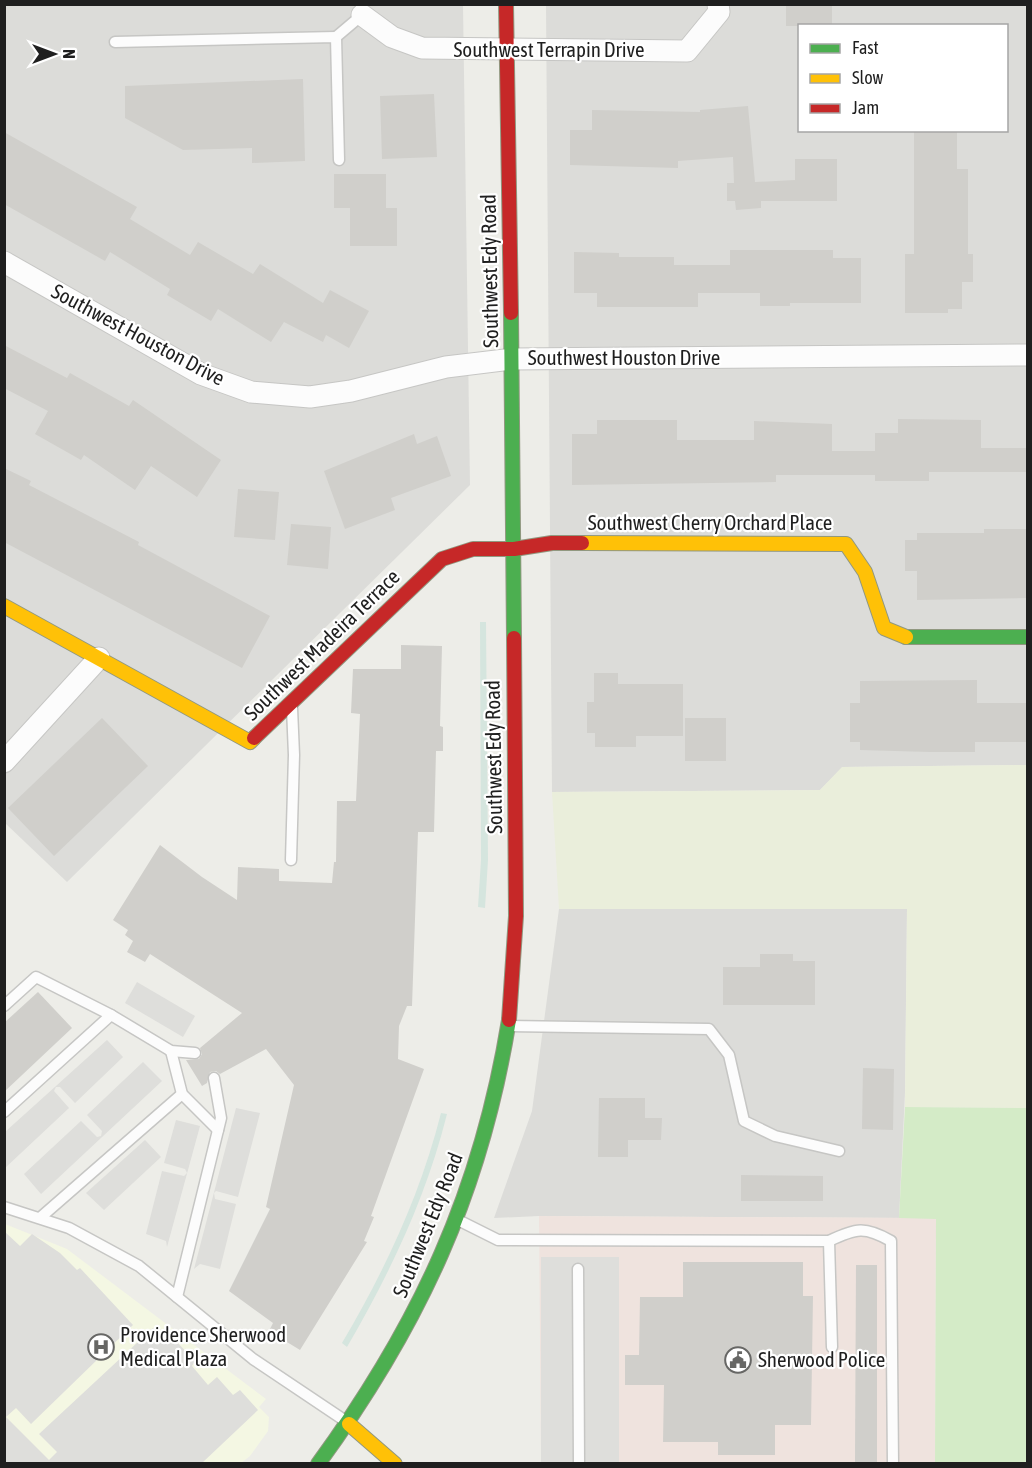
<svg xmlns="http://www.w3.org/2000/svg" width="1032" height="1468" font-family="'Asap Condensed',sans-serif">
<rect width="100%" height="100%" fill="#edede8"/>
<g fill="#dcdcd9" fill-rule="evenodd">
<polygon points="4,5 463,5 470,485 67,882 5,823"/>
<path d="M546,5H1027V765L843,767L820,790L552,792ZM800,26H1006V130H800Z"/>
<polygon points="559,909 907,909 905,1092 899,1218 539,1216 494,1218 532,1111"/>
</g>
<polygon fill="#efe3de" points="539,1216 936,1218 935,1463 541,1463"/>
<polygon fill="#f4f7e3" points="5,1224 67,1249 266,1399 259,1407 269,1417 268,1431 250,1456 241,1463 5,1464"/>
<polygon fill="#eaeedb" points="1027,765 1027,1108 905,1107 907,909 559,909 552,792 820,790 842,767"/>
<polygon fill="#d4ebc7" points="905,1107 1027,1108 1027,1463 935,1463 936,1219 899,1218"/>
<g fill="#d5e5de">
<polygon points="480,622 486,622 488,860 485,908 478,907 481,860"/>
<path d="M441,1113L447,1114C426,1198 390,1273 347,1347L342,1343C385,1270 420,1196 441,1113Z"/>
</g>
<g fill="#dededb">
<polygon points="137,982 195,1016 183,1037 125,1003"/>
<polygon points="107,1040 123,1057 75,1103 60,1087 56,1087 54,1091 69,1108 5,1168 5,1132"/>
<polygon points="143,1062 162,1081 41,1194 24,1174 81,1121 97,1137 101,1136 102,1131 87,1115"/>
<polygon points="236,1108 260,1113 238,1197 216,1191 214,1193 215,1199 236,1204 220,1269 200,1264 194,1269"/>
<polygon points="176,1120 200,1126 167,1247 166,1241 146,1234 162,1171 184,1176 187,1173 185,1169 164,1163"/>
<polygon points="145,1140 161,1157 104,1210 86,1193"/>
<polygon points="4,1231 20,1246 32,1234 60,1253 77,1270 80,1268 133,1325 31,1424 16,1408 6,1417 49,1460 57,1452 39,1434 153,1328 168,1343 174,1339 195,1361 192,1366 208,1385 217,1377 233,1395 240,1390 258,1410 202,1463 5,1463"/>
<rect x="541" y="1257" width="78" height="206"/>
</g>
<g fill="#d0cfcb">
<rect x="786" y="4" width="46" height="22"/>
<polygon points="303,79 305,161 252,163 252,148 183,150 125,118 125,86"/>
<polygon points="434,94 437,157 382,159 380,96"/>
<polygon points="748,106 755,182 795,180 795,159 837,159 837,201 761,201 761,208 736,210 735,201 727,201 727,183 734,183 733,157 678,161 678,168 570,165 570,130 592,130 592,110 700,112 700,110"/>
<polygon points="914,130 957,130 957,169 968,169 968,254 973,254 973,282 962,282 962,309 948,309 948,313 905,313 905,254 914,254"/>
<polygon points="4,132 137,207 130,219 190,255 198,242 253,274 260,264 323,303 330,290 369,311 349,348 326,335 323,342 284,322 271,342 218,309 211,321 167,295 170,289 110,252 105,261 4,204"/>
<polygon points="334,174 386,174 386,208 397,208 397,246 350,246 350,208 334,208"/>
<polygon points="730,250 833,250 833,258 861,258 861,303 790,303 790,306 760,306 760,293 698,293 698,307 597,307 597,293 574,293 574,252 619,253 619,257 674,257 674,265 730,265"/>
<polygon points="4,345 67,378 70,373 129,406 133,400 221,460 197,497 151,466 135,490 84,455 81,460 35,434 48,411 4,388"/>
<polygon points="898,419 981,420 981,448 1028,448 1028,472 929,472 929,481 875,481 875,475 776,475 776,482 572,485 572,434 597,434 597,420 677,420 677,440 754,440 754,421 832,424 832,451 875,451 875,433 898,433"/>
<polygon points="414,434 417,444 437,436 451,476 391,498 395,510 345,529 324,471"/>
<polygon points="4,468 31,481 29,485 139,542 138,545 270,616 242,668 4,542"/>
<polygon points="238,489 279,492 275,540 234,537"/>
<polygon points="291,524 331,527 328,569 287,565"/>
<polygon points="984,529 1028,529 1028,598 917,600 917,571 905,571 905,540 917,540 917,533 984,533"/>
<polygon points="401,645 442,646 440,726 443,727 443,751 436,751 434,832 418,832 412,1006 407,1006 399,1026 398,1059 424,1069 371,1216 374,1217 364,1241 367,1242 300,1350 269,1331 273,1323 229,1291 270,1209 266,1207 294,1085 266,1049 220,1074 216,1071 210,1072 207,1083 202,1086 186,1060 199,1059 202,1054 200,1048 242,1013 150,954 145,962 127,952 133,941 125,935 128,930 113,920 160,845 202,877 237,900 238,867 279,869 279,881 332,883 334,862 336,862 337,801 356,801 360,714 351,713 353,669 401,669"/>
<polygon points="594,673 618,673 618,684 683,684 683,736 636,736 636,747 595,747 595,733 587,733 587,702 594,702"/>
<polygon points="977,680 977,703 1028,703 1028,742 975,742 975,752 930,752 860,750 860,742 850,742 850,703 860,703 860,681"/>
<polygon points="102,718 148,766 54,856 8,808"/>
<rect x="685" y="718" width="41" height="43"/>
<polygon points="760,954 793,954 793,961 815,961 815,1005 723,1005 723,967 760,967"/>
<polygon points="38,992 72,1028 4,1092 4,1023"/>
<polygon points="863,1068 894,1069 893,1130 862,1129"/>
<polygon points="599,1098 645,1098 645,1118 662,1118 661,1140 628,1140 628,1157 598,1157"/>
<polygon points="741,1175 823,1176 823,1201 741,1201"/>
<polygon points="683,1262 803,1262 803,1296 813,1296 811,1425 775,1425 775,1455 718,1455 718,1442 663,1442 664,1385 625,1385 625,1355 639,1355 640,1297 683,1297"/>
<polygon points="856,1265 877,1265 877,1464 855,1464"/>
</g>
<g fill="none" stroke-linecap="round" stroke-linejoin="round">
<g stroke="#c6c6c4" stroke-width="13">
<g id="lane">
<polyline points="336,37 362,15"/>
<polyline points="115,42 336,37 339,160"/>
<polyline points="291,860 294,755 292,708"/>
<polyline points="4,1006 36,977 111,1015 4,1112"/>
<polyline points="111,1015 171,1051 195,1053"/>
<polyline points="509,1026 709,1029 729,1055 744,1121 775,1136 839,1151"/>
<polyline points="171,1051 182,1094 218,1130"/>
<polyline points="4,1207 69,1228 139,1266 253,1359 347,1422"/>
<polyline points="41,1217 182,1094"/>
<polyline points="458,1220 498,1240 829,1241 832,1347"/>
<path d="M829,1241C856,1228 865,1226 891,1241L893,1464"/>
<polyline points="578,1269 579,1464"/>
<polyline points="177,1297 221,1118 214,1078"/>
</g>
</g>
<g stroke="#c6c6c4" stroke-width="23">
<g id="street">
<polyline points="362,15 392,37 422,48 687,51 719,12 718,4"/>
<polyline points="4,262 201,374 251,392 310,397 351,391 446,367 512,359 1028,355"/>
<polyline points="4,762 99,658"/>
</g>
</g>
<g stroke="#919880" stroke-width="16">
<g id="fast">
<polyline points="511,313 514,638"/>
<polyline points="906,637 1028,637"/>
<path d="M318,1464C420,1324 481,1192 509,1020"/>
</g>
</g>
<g stroke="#919880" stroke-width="16">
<g id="slow">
<polyline points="582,543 846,544 865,572 884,628 906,637"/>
<polyline points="4,606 250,742 254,738"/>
<polyline points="349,1424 395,1464"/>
</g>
</g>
<g stroke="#919880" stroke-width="16">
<g id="jam">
<polyline points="506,4 511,313"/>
<polyline points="254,738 442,559 473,549 514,549 552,543 582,543"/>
<polyline points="509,1020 516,916 514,638"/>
</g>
</g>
<use href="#lane" stroke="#fcfcfc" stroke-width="10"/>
<use href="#street" stroke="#fcfcfc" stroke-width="21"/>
<use href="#fast" stroke="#4caf50" stroke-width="14"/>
<use href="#slow" stroke="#ffc107" stroke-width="14"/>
<use href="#jam" stroke="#c62828" stroke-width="14"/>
</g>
<defs>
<g id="hospital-ring" transform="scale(1.35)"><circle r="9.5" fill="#fff" stroke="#676765" stroke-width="1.5"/><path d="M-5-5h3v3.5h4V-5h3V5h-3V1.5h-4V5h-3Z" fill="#676765"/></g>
<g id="civic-ring" transform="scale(1.35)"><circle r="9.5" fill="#fff" stroke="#676765" stroke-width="1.5"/><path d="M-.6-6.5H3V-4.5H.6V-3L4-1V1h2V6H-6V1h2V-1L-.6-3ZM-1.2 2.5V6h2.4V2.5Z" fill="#676765"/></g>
</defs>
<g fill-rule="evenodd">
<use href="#hospital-ring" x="101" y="1347"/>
<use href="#civic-ring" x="738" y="1360"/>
</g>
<g text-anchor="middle" stroke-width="4.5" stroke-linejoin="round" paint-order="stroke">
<g font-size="21" fill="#1f1f1f" stroke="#fff">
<text x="549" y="57">Southwest Terrapin Drive</text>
<text transform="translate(490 271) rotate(-91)" y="7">Southwest Edy Road</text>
<text transform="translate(138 335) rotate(28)" y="7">Southwest Houston Drive</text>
<text x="624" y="365">Southwest Houston Drive</text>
<text x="710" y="530">Southwest Cherry Orchard Place</text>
<text transform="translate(322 645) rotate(-44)" y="7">Southwest Madeira Terrace</text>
<text transform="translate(494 757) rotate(-91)" y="7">Southwest Edy Road</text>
<text transform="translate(428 1225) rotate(-68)" y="7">Southwest Edy Road</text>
</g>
<g font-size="21" fill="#1f1f1f" stroke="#fff" text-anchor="start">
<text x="120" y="1342">Providence Sherwood<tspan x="120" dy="24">Medical Plaza</tspan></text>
<text x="758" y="1367">Sherwood Police</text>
</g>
</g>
<rect width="1032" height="1468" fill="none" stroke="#1f1f1f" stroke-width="12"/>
<rect x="798" y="24" width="210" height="108" fill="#ffffff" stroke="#a5a5a5" stroke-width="1.5"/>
<rect x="810" y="44" width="30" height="9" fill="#4caf50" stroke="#a5a5a5" stroke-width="1.5"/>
<text x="852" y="54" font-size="18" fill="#1f1f1f">Fast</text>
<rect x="810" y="74" width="30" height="9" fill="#ffc107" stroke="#a5a5a5" stroke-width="1.5"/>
<text x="852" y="84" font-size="18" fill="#1f1f1f">Slow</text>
<rect x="810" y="104" width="30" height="9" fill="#c62828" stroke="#a5a5a5" stroke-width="1.5"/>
<text x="852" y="114" font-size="18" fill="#1f1f1f">Jam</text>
<g transform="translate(54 54) rotate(90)" stroke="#ffffff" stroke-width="4.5" paint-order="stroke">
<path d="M0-4.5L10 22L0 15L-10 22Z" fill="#1f1f1f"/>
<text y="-9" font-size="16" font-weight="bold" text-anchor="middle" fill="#1f1f1f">N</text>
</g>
</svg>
